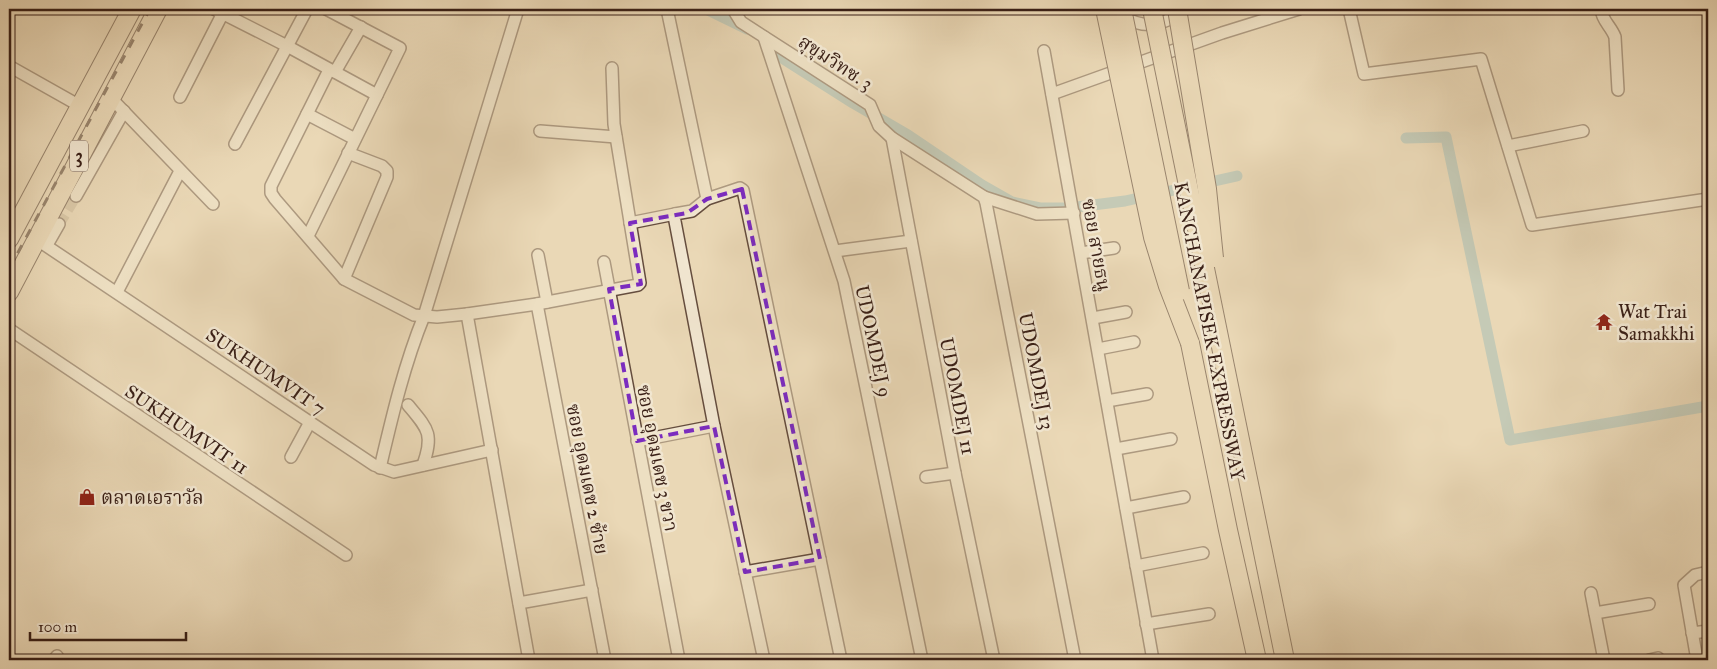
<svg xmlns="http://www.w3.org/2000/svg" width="1717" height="669" font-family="'IM FELL Great Primer','Noto Serif Thai',serif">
<rect width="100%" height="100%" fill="#ead8b6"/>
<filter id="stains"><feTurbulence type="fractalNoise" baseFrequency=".004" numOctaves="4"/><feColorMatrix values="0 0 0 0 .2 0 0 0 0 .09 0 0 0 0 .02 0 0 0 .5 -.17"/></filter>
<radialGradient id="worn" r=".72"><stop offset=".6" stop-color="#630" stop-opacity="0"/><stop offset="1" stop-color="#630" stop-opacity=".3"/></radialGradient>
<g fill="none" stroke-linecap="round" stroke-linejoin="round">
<g stroke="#9ab8b5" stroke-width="11">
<polyline points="706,9 747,29"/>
<polyline points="766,39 779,56 853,103 908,135 982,185 1012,202 1040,208 1066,208"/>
<polyline points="1406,138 1446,137 1510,440 1708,406"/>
<polyline points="1077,207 1125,201 1237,176"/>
</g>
<polyline stroke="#c7b396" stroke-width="11" stroke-dasharray="11 5.5" stroke-linecap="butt" points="59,224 76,196"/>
<g stroke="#654d3e" stroke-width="14">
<g id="minor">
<polyline points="214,9 287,46 377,95"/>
<polyline points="667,9 707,199 692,211 675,214 674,216 714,426 764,660"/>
<polyline points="733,9 741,22 870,105 879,126 892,138 984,197 986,203 1075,660"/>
<polyline points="1349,9 1364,74 1481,59 1532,225 1708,199"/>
<path d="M1601,9C1602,21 1611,26 1615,37L1618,90"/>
<path d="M1122,16C1143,29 1164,27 1182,10"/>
<polyline points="764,37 844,281 922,660"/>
<polyline points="1044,51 1153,660"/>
<polyline points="9,66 80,106"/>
<polyline points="329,70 271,186 271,193 275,199 344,279 414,315 437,317 467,314 537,304 638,285 640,283 614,124 612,68"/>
<polyline points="335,72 361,27"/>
<polyline points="1052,94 1222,33 1299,9"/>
<polyline points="110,97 213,204"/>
<polyline points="180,97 225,9"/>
<polyline points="307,114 355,139"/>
<polyline points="540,131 616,137"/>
<polyline points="892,138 955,473 994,660"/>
<polyline points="235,144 307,9"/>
<polyline points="1508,146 1583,131"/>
<polyline points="76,196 124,111"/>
<polyline points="984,197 1037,214 1074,213"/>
<polyline points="707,199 740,188 743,190 841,660"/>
<polyline points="630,223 675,214"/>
<polyline points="308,236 400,48 326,9"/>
<polyline points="36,239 374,465 394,472 492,450"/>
<polyline points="47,245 59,224"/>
<polyline points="835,251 911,241"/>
<polyline points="1081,253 1114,248"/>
<polyline points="538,255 547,302"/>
<polyline points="604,262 679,660"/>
<polyline points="344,279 387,177 387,171 382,166 348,153"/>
<polyline points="117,292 180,171"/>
<polyline points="537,304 605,660"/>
<polyline points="467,314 529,660"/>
<polyline points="1093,318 1126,312"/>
<polyline points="9,329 346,555"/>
<polyline points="1098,349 1134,342"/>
<polyline points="1107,401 1147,394"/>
<path d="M408,405C428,429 434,434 423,465"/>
<polyline points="637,441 714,426"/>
<polyline points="1116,449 1171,439"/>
<polyline points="291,457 310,422"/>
<path d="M380,468C392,417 404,365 424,316L518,9"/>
<polyline points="926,477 955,473"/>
<polyline points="1126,508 1184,497"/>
<polyline points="1136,566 1203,553"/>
<polyline points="745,572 820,559"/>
<polyline points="1591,593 1604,660"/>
<polyline points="519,603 592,590"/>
<polyline points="1595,613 1649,604"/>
<polyline points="1146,624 1209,614"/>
<polyline points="1692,633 1708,631"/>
<polyline points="54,660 57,656"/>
<polyline points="1649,660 1658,658"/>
<polyline points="1697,660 1684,585 1695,575 1708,572"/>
</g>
</g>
<g stroke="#391f16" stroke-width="20">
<g id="highway">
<polyline points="9,239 132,9"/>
<polyline points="9,292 158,9"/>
<polyline points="1190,343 1228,530 1257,660"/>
</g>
</g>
<use href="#minor" stroke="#f1e6d0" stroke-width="11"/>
<use href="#highway" stroke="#ead8b6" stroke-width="18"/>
<polyline stroke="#391f16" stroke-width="3" stroke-dasharray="9 9" stroke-linecap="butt" points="9,269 150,9"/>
<g stroke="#391f16" stroke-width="20" stroke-linecap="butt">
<g id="highway-bridge">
<polyline points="1105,9 1153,237 1168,286 1190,343"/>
<polyline points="1122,9 1180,291"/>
<polyline points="1152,9 1285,660"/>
<polyline points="1177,9 1207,189 1214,258"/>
</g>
</g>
<use href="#highway-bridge" stroke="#ead8b6" stroke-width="18"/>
</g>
<path d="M0 0H1717V669H0ZM742,189L820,559L745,572L714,426L637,441L609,289L641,284L630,223L687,213L707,199Z" fill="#ead8b6" fill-opacity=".55" fill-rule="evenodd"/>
<path fill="none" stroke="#7b2cbf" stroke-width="4" stroke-dasharray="10 6" stroke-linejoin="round" d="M742,189L820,559L745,572L714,426L637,441L609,289L641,284L630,223L687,213L707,199Z"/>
<defs>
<g id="temple-bare" transform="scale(1.35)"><path d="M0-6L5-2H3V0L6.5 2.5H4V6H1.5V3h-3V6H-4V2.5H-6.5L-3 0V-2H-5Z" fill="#8f2418" stroke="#f1e6d0" stroke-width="2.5" paint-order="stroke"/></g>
<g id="shop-bare" transform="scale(1.35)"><path d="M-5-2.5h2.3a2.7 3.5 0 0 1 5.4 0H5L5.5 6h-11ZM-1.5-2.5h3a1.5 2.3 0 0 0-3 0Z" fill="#8f2418" stroke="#f1e6d0" stroke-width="2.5" paint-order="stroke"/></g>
</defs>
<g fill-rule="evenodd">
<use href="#temple-bare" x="1604" y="322"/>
<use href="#shop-bare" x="87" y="497"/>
</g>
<g text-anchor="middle" stroke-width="5" stroke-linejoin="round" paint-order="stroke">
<rect fill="#f1e6d0" stroke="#705b4e" stroke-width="1" x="70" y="140.5" width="18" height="31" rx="4"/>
<g font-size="18" font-weight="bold" fill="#391f16">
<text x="79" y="162">3</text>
</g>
<g font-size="19" fill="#391f16" stroke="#f1e6d0">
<text transform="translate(836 62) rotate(33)" y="7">สุขุมวิทซ. 3</text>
<text transform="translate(1097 245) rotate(80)" y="7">ซอย สายธนู</text>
<text transform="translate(1210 331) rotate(79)" y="7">KANCHANAPISEK EXPRESSWAY</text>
<text transform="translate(874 341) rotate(78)" y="7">UDOMDEJ 9</text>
<text transform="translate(266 371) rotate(34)" y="7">SUKHUMVIT 7</text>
<text transform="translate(1037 371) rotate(79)" y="7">UDOMDEJ 13</text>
<text transform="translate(958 396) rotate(79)" y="7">UDOMDEJ 11</text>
<text transform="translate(187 429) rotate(34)" y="7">SUKHUMVIT 11</text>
<text transform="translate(658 458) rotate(79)" y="7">ซอย อุดมเดช 3 ขวา</text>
<text transform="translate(588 479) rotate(79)" y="7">ซอย อุดมเดช 2 ซ้าย</text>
</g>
<g font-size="19" fill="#391f16" stroke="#f1e6d0" text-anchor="start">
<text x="1618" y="318">Wat Trai<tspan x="1618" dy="22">Samakkhi</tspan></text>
<text x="101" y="504">ตลาดเอราวัล</text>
</g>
</g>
<rect width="1717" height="669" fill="none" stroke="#ead8b6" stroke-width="30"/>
<rect x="10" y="10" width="1697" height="649" fill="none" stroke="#391f16" stroke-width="2.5"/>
<rect x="15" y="15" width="1687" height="639" fill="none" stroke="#391f16"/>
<path d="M30 632v8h156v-8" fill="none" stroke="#391f16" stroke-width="2.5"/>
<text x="38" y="632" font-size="15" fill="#391f16" stroke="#f1e6d0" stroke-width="4" paint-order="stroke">100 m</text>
<rect width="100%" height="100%" filter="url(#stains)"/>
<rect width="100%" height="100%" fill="url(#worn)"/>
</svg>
